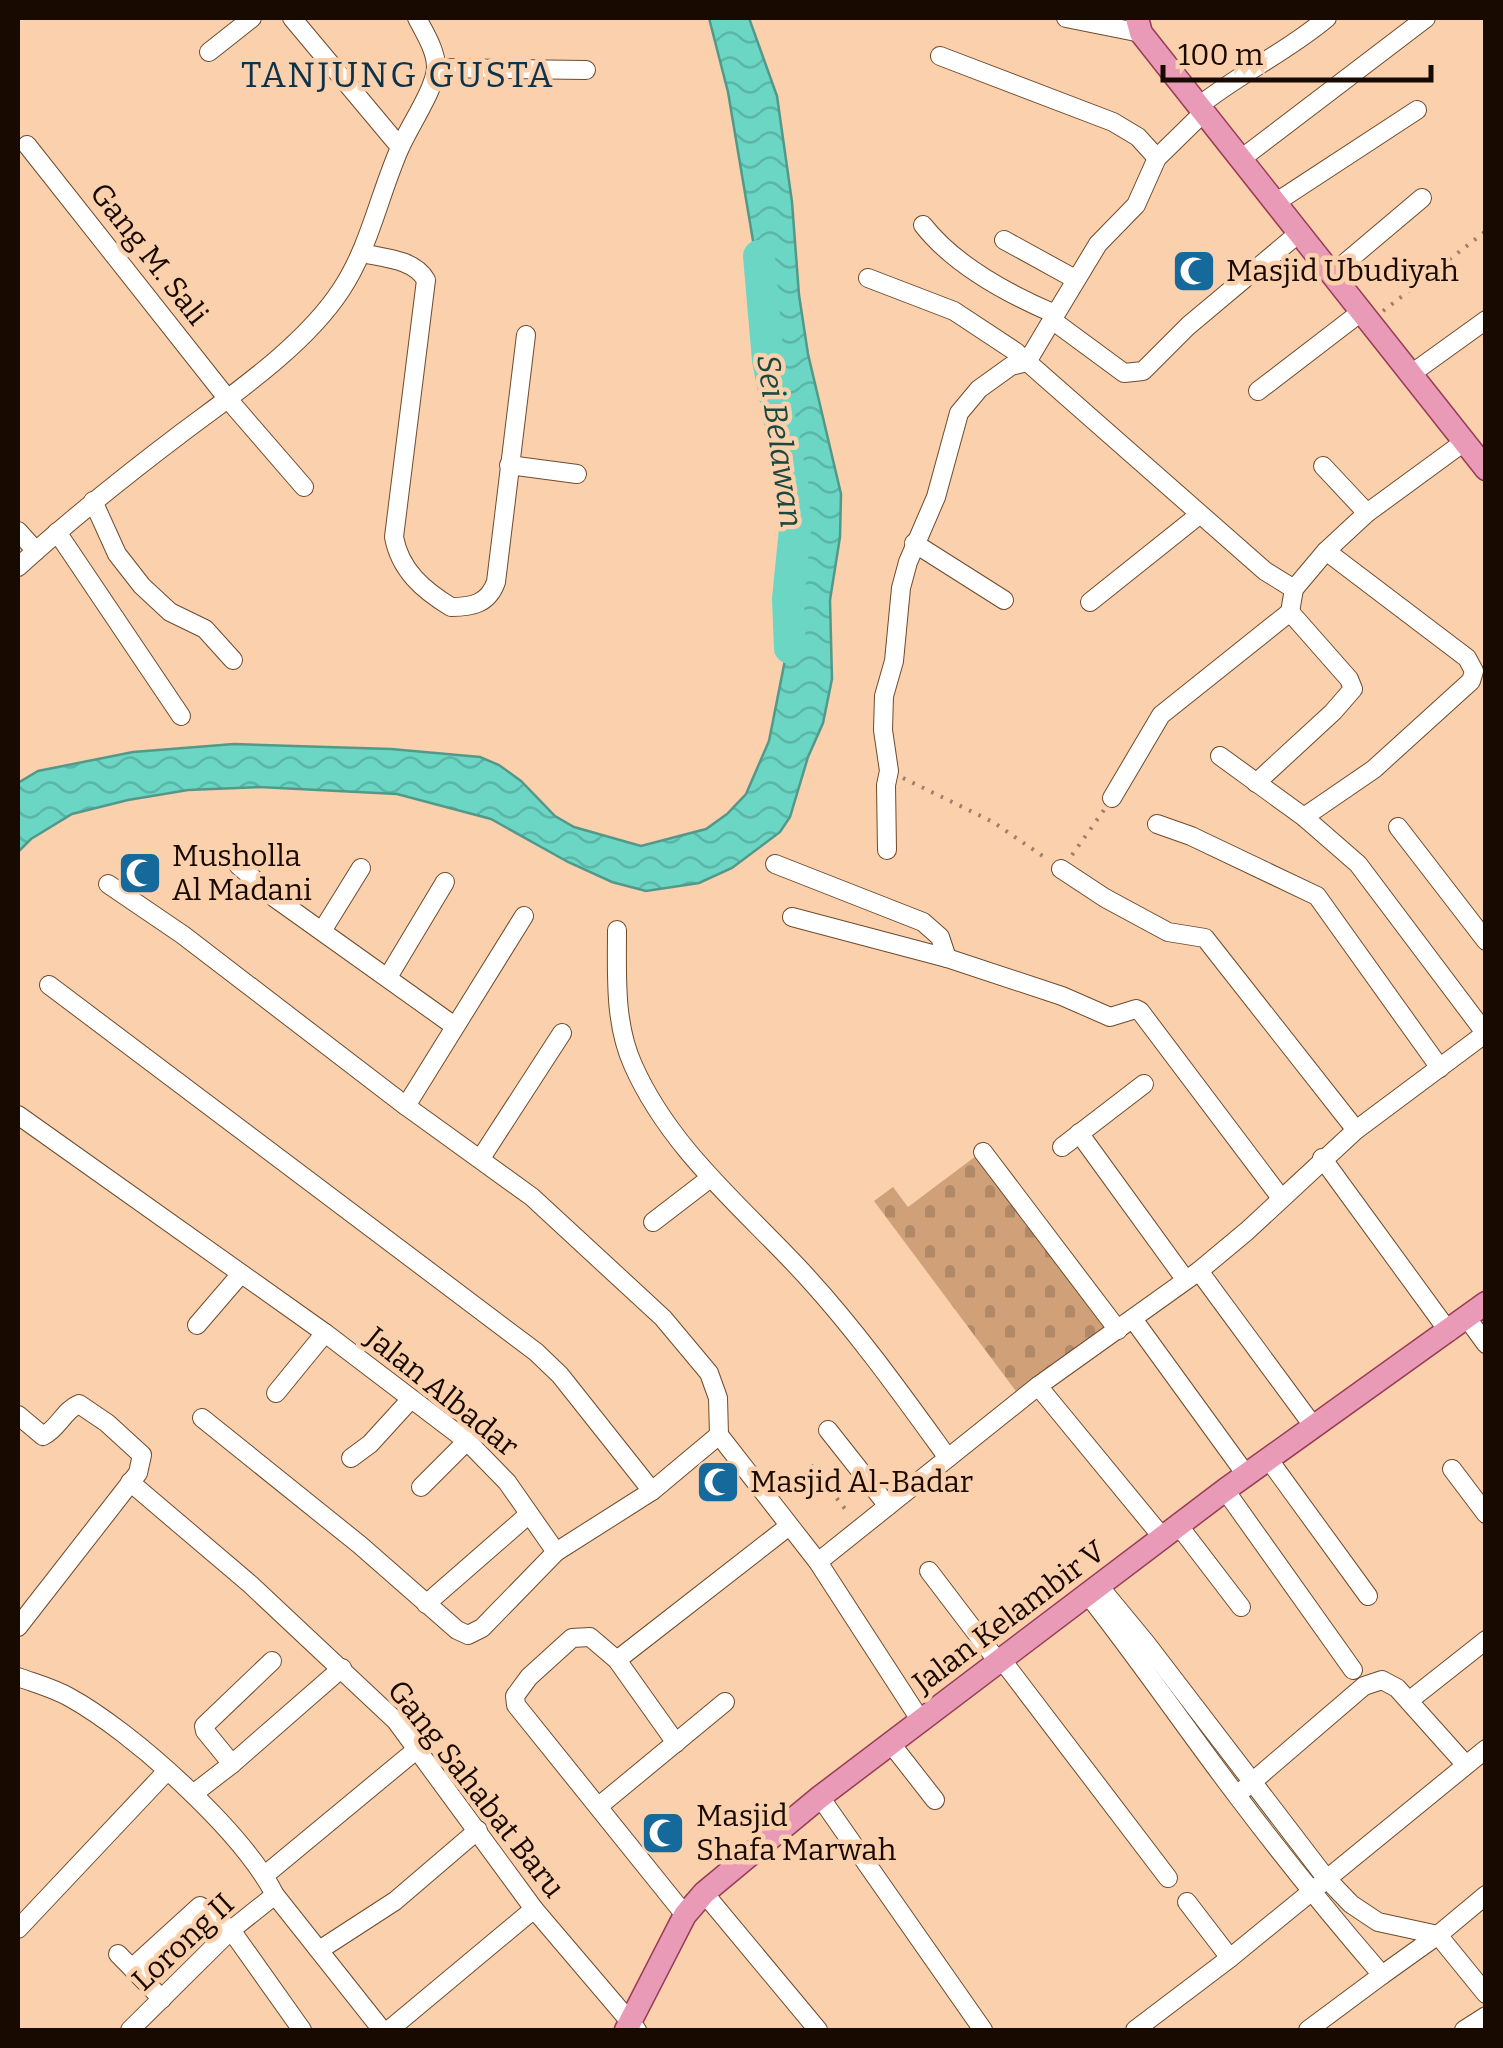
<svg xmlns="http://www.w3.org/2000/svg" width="1503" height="2048" font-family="Bitter,serif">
<defs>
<pattern id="cemetery-stones" width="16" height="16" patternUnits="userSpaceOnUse" patternTransform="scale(2.5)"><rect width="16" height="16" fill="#d0a179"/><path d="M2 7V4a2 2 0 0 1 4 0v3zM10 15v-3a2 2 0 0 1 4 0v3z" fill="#b28967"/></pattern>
<pattern id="water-waves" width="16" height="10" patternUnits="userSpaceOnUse" patternTransform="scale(2.5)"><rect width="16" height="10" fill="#6bd6c4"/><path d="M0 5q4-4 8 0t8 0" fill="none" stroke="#5cb6a7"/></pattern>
</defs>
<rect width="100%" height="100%" fill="#fbd0ac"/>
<polygon fill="url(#cemetery-stones)" points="980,1153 1118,1338 1027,1406 874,1201 893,1187 908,1207"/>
<polygon fill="url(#water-waves)" stroke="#52998a" stroke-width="2.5" points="709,18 749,18 777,96 792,202 799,295 808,354 841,494 840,537 830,600 832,679 823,723 808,757 790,817 780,832 732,868 699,883 646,891 612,882 568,862 491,819 397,794 259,787 188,790 128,800 72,814 31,839 18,852 18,783 38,771 133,752 234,744 391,749 480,757 499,765 521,781 555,816 574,827 641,846 706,829 727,814 746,794 769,741 785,660 793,518 781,407 728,92"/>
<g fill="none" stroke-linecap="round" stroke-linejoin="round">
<polyline stroke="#6bd6c4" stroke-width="32" points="759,256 768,360 793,488 795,529 788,599 790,648"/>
<g stroke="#6f4b2b" stroke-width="20">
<g id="minor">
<polyline points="292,18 400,147"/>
<polyline points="1066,18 1141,33"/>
<polyline points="209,52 252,18"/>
<polyline points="940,56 1113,122 1138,137 1157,158"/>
<polyline points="436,68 586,70"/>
<path d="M1199,106C1240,73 1287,52 1327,18"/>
<polyline points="1204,112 1157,158 1136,205 1098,244 1052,320 1124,373 1143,371 1188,326 1299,233"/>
<polyline points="27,145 227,398 304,487"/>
<polyline points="1241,159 1426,18"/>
<polyline points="1275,203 1417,110"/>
<path d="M923,225C955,266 1008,294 1055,314"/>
<polyline points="1004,240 1075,279"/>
<path d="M361,253C384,258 414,259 426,280L394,537C400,570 423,590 451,607C472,607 488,604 496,582L526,335"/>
<polyline points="1332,274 1422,198"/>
<polyline points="868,278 954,311 1016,352 1265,571 1294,589"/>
<polyline points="1411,374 1486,320"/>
<polyline points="1258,391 1361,312"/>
<polyline points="509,465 577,474"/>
<polyline points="1323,466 1367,513"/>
<polyline points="93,501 117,554 142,586 170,612 205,629 233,660"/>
<polyline points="18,531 36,551"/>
<polyline points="57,532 181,716"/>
<polyline points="914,543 1004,600"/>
<path d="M18,567C71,519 126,475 183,432C235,393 305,345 341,290C369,248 379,196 399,150C408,128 436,88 436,67C436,50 424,32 417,18"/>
<polyline points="1090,602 1199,515"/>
<polyline points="1220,756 1304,817 1358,864 1486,1034"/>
<polyline points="1256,783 1333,712 1353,689 1349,679 1290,612"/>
<polyline points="1112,798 1161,715 1290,612 1294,589 1326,551"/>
<polyline points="1304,817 1374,769 1471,681 1474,671 1467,658 1326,551 1367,513 1464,442"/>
<polyline points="1157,824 1191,836 1317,896 1440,1068"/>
<polyline points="1398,827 1486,941"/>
<polyline points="887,850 886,785 889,771 883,730 884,696 894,661 901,588 908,562 936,497 959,413 979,389 1011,366 1027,362 1052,320"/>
<polyline points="775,864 923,922 940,937 947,958"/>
<polyline points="238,865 275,898 453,1025"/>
<polyline points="1061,869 1105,898 1168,932 1205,938 1356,1130"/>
<polyline points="108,884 183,935 406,1106 532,1197 663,1318 709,1373 718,1398 719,1435"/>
<polyline points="792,917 947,958 1062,996 1110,1017 1136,1009 1140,1011 1281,1198"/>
<path d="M617,930C617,974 614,1023 633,1065C671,1151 746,1210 807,1277C859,1334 903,1396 948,1458"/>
<polyline points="322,931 361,868"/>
<polyline points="388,977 445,882"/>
<polyline points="49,985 536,1352 560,1375 652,1491"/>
<polyline points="406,1106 524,916"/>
<polyline points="18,1115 325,1333 467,1441 507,1482 556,1552"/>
<polyline points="1079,1133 1185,1279"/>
<polyline points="1062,1147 1144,1084"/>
<polyline points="983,1152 1118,1330"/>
<polyline points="481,1158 562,1033"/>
<polyline points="1322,1158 1449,1332"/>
<polyline points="653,1222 709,1179"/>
<polyline points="1199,1271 1314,1427"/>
<polyline points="1467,1318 1486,1344"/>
<polyline points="1133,1319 1247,1476"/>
<polyline points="197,1325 240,1275"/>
<polyline points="1038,1386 1163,1538"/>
<polyline points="276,1393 325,1333"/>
<path d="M18,1415L43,1436C58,1429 64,1410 79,1404L107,1423L142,1455L138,1473L18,1627"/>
<polyline points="202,1418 360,1545 457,1630 468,1635 482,1628 556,1552 652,1491 719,1435"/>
<polyline points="828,1430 888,1506"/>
<polyline points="719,1435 818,1562 921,1721"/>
<polyline points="351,1458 370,1444 411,1399"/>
<polyline points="1269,1460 1368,1596"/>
<polyline points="1452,1469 1486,1514"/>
<polyline points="130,1482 250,1584 396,1721 534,1909 637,2030"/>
<polyline points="421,1487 467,1441"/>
<polyline points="1225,1490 1353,1670"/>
<polyline points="1179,1526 1241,1607"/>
<polyline points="818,1562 1038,1386 1199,1271 1247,1231 1356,1130 1486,1033"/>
<polyline points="929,1571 999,1663"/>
<polyline points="1099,1586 1146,1643 1326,1878 1351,1904 1378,1922 1438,1935 1486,1994"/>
<path d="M1088,1595C1140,1661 1187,1730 1238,1797C1284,1858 1332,1917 1382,1975L1308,2030"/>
<polyline points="426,1604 528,1515"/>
<polyline points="617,1660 789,1526"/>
<polyline points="1002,1660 1168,1878"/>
<polyline points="272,1661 204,1726 205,1731 232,1764 342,1668"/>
<path d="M18,1677C34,1683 53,1688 69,1697C133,1732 242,1831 275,1895L382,2030"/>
<polyline points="1410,1700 1486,1640"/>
<polyline points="676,1743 617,1660 590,1637 572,1638 529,1677 515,1696 516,1705 685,1915"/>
<polyline points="892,1745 935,1800"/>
<polyline points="1244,1789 1364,1686 1382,1680 1397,1688 1465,1764"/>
<polyline points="193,1794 232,1764"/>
<polyline points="820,1797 983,2030"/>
<polyline points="599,1806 725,1702"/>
<polyline points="265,1875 416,1750"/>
<polyline points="704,1893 818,2030"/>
<polyline points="1187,1902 1230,1958"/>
<polyline points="18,1929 166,1772"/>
<polyline points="321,1949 395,1901 478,1830"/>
<polyline points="118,1954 162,1999"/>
<polyline points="133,1967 200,1906 231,1930 302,2030"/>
<polyline points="1382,1975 1438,1935 1486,1895"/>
<polyline points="130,2030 231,1930 275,1895"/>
<polyline points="389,2030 534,1909"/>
<polyline points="1135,2030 1230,1958 1486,1749"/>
<polyline points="1464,2030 1486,2016"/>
</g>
</g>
<g stroke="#973c57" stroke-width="25">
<g id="major">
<polyline points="1137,18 1141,33 1486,469"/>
<polyline points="626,2030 685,1915 704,1893 820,1797 1225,1490 1486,1303"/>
</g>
</g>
<g stroke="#9f7f66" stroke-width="4" stroke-dasharray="2.5 8" stroke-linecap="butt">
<polyline points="1383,311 1486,231"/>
<polyline points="903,778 993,822 1047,859"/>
<polyline points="1072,855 1104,810"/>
<polyline points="811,1465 849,1514"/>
</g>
<use href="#minor" stroke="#fff" stroke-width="18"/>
<use href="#major" stroke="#e99ab6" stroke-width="22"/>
</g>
<defs>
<g id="mosque-square" transform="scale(2.25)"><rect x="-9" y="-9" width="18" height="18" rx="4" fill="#166a9b" stroke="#fbd0ac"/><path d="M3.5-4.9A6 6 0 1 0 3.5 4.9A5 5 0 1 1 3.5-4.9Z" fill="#fff"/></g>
</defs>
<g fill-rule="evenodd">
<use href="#mosque-square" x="1194" y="271"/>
<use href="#mosque-square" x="140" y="873"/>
<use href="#mosque-square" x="718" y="1482"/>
<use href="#mosque-square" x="663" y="1833"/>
</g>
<g text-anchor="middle" stroke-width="9" stroke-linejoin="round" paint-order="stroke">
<g font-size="30" fill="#190a01" stroke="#fbd0ac">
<text transform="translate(149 254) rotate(52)" y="10">Gang M. Sali</text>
<text transform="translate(442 1392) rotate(39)" y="10">Jalan Albadar</text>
<text transform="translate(1009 1617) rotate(-37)" y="10">Jalan Kelambir V</text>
<text transform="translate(476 1789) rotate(52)" y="10">Gang Sahabat Baru</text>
<text transform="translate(183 1942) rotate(-43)" y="10">Lorong II</text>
</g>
<g font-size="30" fill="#190a01" stroke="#fbd0ac" text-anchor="start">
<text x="1226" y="281">Masjid Ubudiyah</text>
<text x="172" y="866">Musholla<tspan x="172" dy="34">Al Madani</tspan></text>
<text x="750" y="1492">Masjid Al-Badar</text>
<text x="696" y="1826">Masjid<tspan x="696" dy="34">Shafa Marwah</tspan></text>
</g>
<g font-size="32" font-style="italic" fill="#194941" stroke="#fbd0ac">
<text transform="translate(780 441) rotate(82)" y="11">Sei Belawan</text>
</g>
<g font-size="35" letter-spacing="2.5" fill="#0d334b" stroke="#fbd0ac">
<text x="398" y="87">TANJUNG GUSTA</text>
</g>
</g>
<rect width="1503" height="2048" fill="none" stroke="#190a01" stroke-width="40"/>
<path d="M1163 65v15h268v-15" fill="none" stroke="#190a01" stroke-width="5"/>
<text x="1178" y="65" font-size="30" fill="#190a01" stroke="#fbd0ac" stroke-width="8" paint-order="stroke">100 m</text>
</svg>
